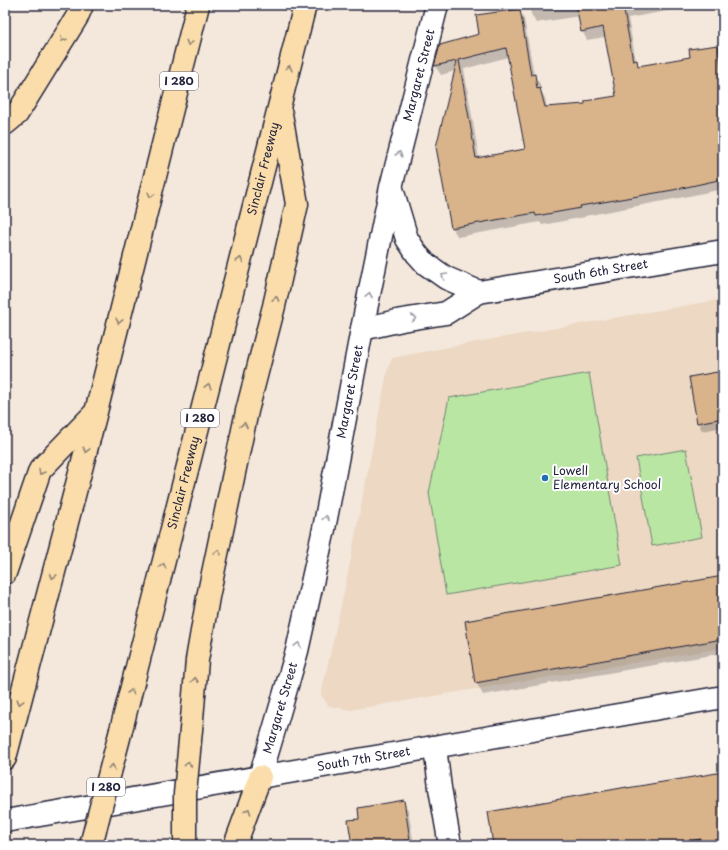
<svg xmlns="http://www.w3.org/2000/svg" width="728" height="850" font-family="'Playpen Sans',sans-serif">
<rect width="100%" height="100%" fill="#f4e8dc"/>
<filter id="ink" filterUnits="userSpaceOnUse"><feTurbulence type="fractalNoise" baseFrequency=".025" numOctaves="2"/><feDisplacementMap in="SourceGraphic" scale="8" xChannelSelector="R" yChannelSelector="G"/><feConvolveMatrix kernelMatrix="1 2 1 2 8 2 1 2 1" color-interpolation-filters="sRGB"/></filter>
<g filter="url(#ink)">
<polygon fill="#ecd8c3" points="723,299 723,648 350,710 329,706 321,695 346,583 387,372 392,358 465,344"/>
<g fill="#bae6a4" stroke="#6e8470">
<polygon points="589,373 622,565 446,595 429,493 449,398"/>
<polygon points="686,449 702,537 652,546 636,458"/>
</g>
<g fill="#0003" fill-rule="evenodd">
<path d="M529,5H677L678,9L628,18L636,61L639,67L691,58L717,46L722,54H723V189L679,198L585,216V217L542,225L540,222L458,237L452,228L455,71L441,75L435,66L441,46L480,34L519,10L524,19L534,75L540,84L541,91L545,98L547,108L586,105L617,97L605,37L587,40L582,31L579,16L536,23L531,14ZM508,57L526,150L479,158L464,69Z"/>
<polygon points="723,372 723,427 702,431 698,422"/>
<polygon points="723,577 723,653 483,695 476,682"/>
<polygon points="723,772 723,845 494,845 627,789"/>
<polygon points="403,801 408,810 414,845 333,845 352,842 360,820"/>
</g>
<g fill="#d9b38a" stroke="#22223b" fill-rule="evenodd">
<path d="M576,5H623L633,61L637,60L638,66L690,57L689,49L718,45L723,78V179L673,190L580,206L581,208L536,216L535,213L451,228L436,147L457,61L434,66L440,45L479,34L476,15L520,9L531,75L535,74L537,89L540,88L545,107L585,104V101L616,96L603,27L581,32ZM506,48L525,149L476,158L459,60Z"/>
<polygon points="723,371 723,418 697,423 689,377"/>
<polygon points="723,576 723,639 475,683 465,621"/>
<polygon points="723,772 723,845 702,845 701,839 669,845 493,845 488,812 627,787 627,788"/>
<polygon points="404,800 410,840 404,841 404,845 352,845 348,820 359,819 358,808"/>
</g>
<g fill="none" stroke-linecap="round" stroke-linejoin="round">
<g stroke="#22223b" stroke-width="25">
<g id="street">
<polyline points="392,189 407,239 417,254 426,264 446,278 479,292"/>
<path id="s1" d="M362,329L402,320L446,313L479,292L723,251"/>
<polyline points="435,747 440,788 450,845"/>
<path id="s2" d="M260,777L274,730L297,651L310,592L324,529L362,329L391,187L437,5"/>
</g>
</g>
<g stroke="#22223b" stroke-width="25">
<g id="secondary">
<path id="s3" d="M5,821L723,697"/>
</g>
</g>
<g stroke="#22223b" stroke-width="25">
<g id="highway">
<polyline points="5,124 17,114 77,17 82,5"/>
<polyline points="5,573 40,470 95,413"/>
<polyline points="192,719 197,660 208,597 247,411 274,306 297,204 281,114"/>
<path id="s4" d="M121,730L305,5"/>
<polyline points="5,758 96,412 198,5"/>
<polyline points="235,845 260,777"/>
</g>
</g>
<use href="#street" stroke="#fff" stroke-width="22"/>
<use href="#secondary" stroke="#fff" stroke-width="22"/>
<use href="#highway" stroke="#faddab" stroke-width="22"/>
<g stroke="#22223b" stroke-width="25" stroke-linecap="butt">
<g id="highway-bridge">
<polyline points="91,845 121,730"/>
<polyline points="185,845 185,794 192,719"/>
</g>
</g>
<use href="#highway-bridge" stroke="#faddab" stroke-width="22"/>
</g>
<defs><path id="oneway-chevron" d="M-2-3.5L2.5 0L-2 3.5" fill="none" stroke-width="1.6" stroke-linecap="round" stroke-linejoin="round"/></defs>
<g stroke="#8e8073">
<use href="#oneway-chevron" transform="translate(63 39) rotate(122)"/>
<use href="#oneway-chevron" transform="translate(189 43) rotate(104)"/>
<use href="#oneway-chevron" transform="translate(289 68) rotate(-76)"/>
<use href="#oneway-chevron" transform="translate(151 195) rotate(104)"/>
<use href="#oneway-chevron" transform="translate(240 260) rotate(-76)"/>
<use href="#oneway-chevron" transform="translate(276 299) rotate(-78)"/>
<use href="#oneway-chevron" transform="translate(119 321) rotate(104)"/>
<use href="#oneway-chevron" transform="translate(208 386) rotate(-76)"/>
<use href="#oneway-chevron" transform="translate(244 425) rotate(-78)"/>
<use href="#oneway-chevron" transform="translate(86 450) rotate(105)"/>
<use href="#oneway-chevron" transform="translate(41 472) rotate(120)"/>
<use href="#oneway-chevron" transform="translate(218 552) rotate(-78)"/>
<use href="#oneway-chevron" transform="translate(163 566) rotate(-76)"/>
<use href="#oneway-chevron" transform="translate(53 576) rotate(105)"/>
<use href="#oneway-chevron" transform="translate(195 680) rotate(-85)"/>
<use href="#oneway-chevron" transform="translate(131 692) rotate(-76)"/>
<use href="#oneway-chevron" transform="translate(20 702) rotate(105)"/>
<use href="#oneway-chevron" transform="translate(188 764) rotate(-85)"/>
<use href="#oneway-chevron" transform="translate(112 767) rotate(-75)"/>
<use href="#oneway-chevron" transform="translate(248 811) rotate(-70)"/>
</g>
<g stroke="#9c9ca7">
<use href="#oneway-chevron" transform="translate(399 154) rotate(-76)"/>
<use href="#oneway-chevron" transform="translate(444 276) rotate(-149)"/>
<use href="#oneway-chevron" transform="translate(369 295) rotate(-78)"/>
<use href="#oneway-chevron" transform="translate(414 318) rotate(-9)"/>
<use href="#oneway-chevron" transform="translate(326 518) rotate(-79)"/>
<use href="#oneway-chevron" transform="translate(298 645) rotate(-77)"/>
</g>
</g>
<circle fill="#1f6fb2" stroke="#fff" stroke-width="1.5" cx="545" cy="478" r="4"/>
<g text-anchor="middle" stroke-width="4" stroke-linejoin="round" paint-order="stroke">
<g fill="#fff" stroke="#646476" stroke-width="1">
<rect x="160" y="72" width="38" height="18" rx="3"/>
<rect x="181" y="409" width="38" height="18" rx="3"/>
<rect x="87" y="778" width="38" height="18" rx="3"/>
</g>
<g font-size="11" font-weight="bold" fill="#22223b">
<text x="179" y="85">I 280</text>
<text x="200" y="422">I 280</text>
<text x="106" y="791">I 280</text>
</g>
<g font-size="12" fill="#22223b" stroke="#fff">
<text dy="4" stroke="none"><textPath href="#s2" startOffset="720">Margaret Street</textPath></text>
<text dy="4" stroke="none"><textPath href="#s4" startOffset="579">Sinclair Freeway</textPath></text>
<text dy="4" stroke="none"><textPath href="#s1" startOffset="248">South 6th Street</textPath></text>
<text dy="4" stroke="none"><textPath href="#s2" startOffset="396">Margaret Street</textPath></text>
<text dy="4" stroke="none"><textPath href="#s4" startOffset="255">Sinclair Freeway</textPath></text>
<text dy="4" stroke="none"><textPath href="#s2" startOffset="72">Margaret Street</textPath></text>
<text dy="4" stroke="none"><textPath href="#s3" startOffset="364">South 7th Street</textPath></text>
</g>
<g font-size="12" fill="#22223b" stroke="#fff" text-anchor="start">
<text x="553" y="475">Lowell<tspan x="553" dy="14">Elementary School</tspan></text>
</g>
</g>
<rect width="728" height="850" fill="none" stroke="#fff" stroke-width="20"/>
<rect x="10" y="10" width="708" height="830" fill="none" stroke="#22223b" stroke-width="1.5" filter="url(#ink)"/>
</svg>
